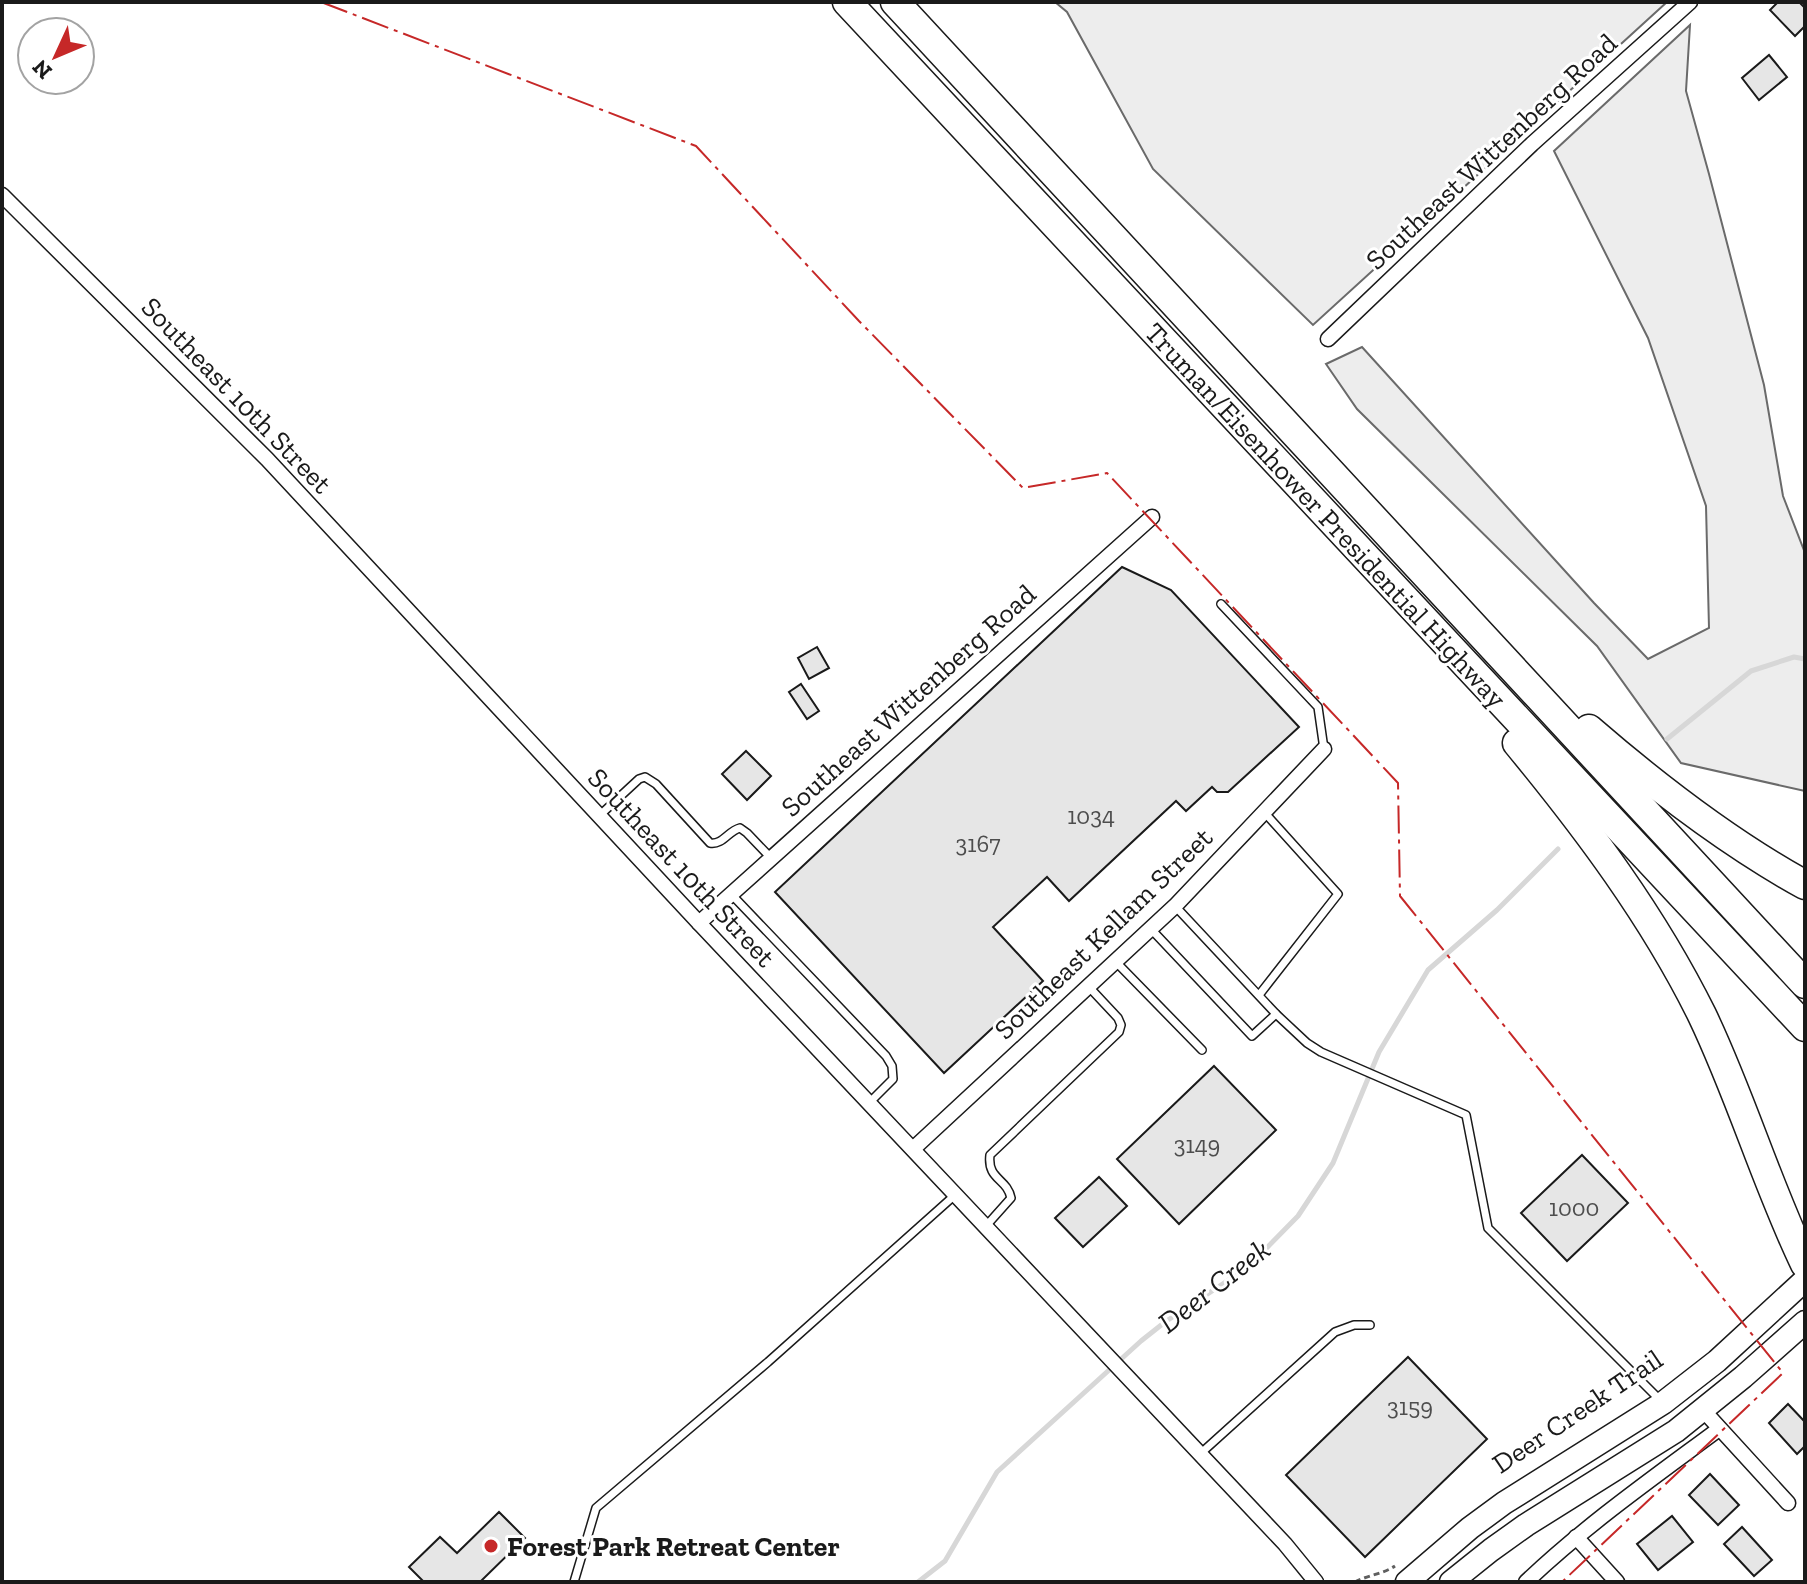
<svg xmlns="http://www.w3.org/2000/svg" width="1807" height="1584" font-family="'Zilla Slab',serif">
<rect width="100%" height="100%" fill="#fff"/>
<g fill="#ededed" stroke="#6a6a6a" stroke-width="2">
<polygon points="1055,2 1667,2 1313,325 1153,169 1067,12"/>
<polygon points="1690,25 1686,91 1709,174 1764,385 1783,496 1805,553 1805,791 1681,763 1597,646 1357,409 1326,364 1362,347 1594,603 1648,659 1709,628 1706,506 1648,338 1554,151"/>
</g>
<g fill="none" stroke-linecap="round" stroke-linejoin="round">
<g stroke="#d7d7d7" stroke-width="5">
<polyline points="1667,739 1751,671 1794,657 1805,659"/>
<polyline points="918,1582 945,1561 997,1472 1141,1341 1165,1322 1247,1268 1298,1216 1333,1163 1379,1052 1428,970 1497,910 1558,849"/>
</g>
</g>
<g fill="#e6e6e6" stroke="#1a1a1a" stroke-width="2">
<polygon points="1778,2 1799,2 1805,8 1805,26 1795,36 1770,10"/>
<polygon points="1769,55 1787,77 1759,100 1742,78"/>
<polygon points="1122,567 1171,590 1299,727 1228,792 1217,792 1212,787 1186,811 1176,801 1069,901 1047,877 993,927 1043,981 944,1073 775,892"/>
<polygon points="817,647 829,668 809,679 798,658"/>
<polygon points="801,684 819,711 807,719 789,692"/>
<polygon points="746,751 771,776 747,800 722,774"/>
<polygon points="1214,1066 1276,1130 1179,1224 1117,1159"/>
<polygon points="1582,1155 1628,1203 1567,1261 1521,1213"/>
<polygon points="1099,1177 1127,1206 1083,1247 1055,1218"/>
<polygon points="1408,1357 1487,1439 1365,1557 1286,1475"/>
<polygon points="1788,1404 1805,1422 1805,1446 1797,1454 1769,1423"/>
<polygon points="1710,1474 1739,1505 1718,1525 1689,1495"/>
<polygon points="499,1512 525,1538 482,1580 484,1582 424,1582 409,1567 440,1537 457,1553"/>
<polygon points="1672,1516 1693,1542 1658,1570 1637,1544"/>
<polygon points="1742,1527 1772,1560 1754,1576 1724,1544"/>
</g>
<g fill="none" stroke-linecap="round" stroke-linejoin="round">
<g stroke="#1a1a1a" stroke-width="10">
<g id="lane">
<polyline points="1221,604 1318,707 1324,749"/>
<path d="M599,816L639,779L645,777L656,784L710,843C723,845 728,831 740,828L747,833L771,858"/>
<polyline points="732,895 886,1056 892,1066 893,1079 869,1103"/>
<polyline points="1175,906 1276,1014 1307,1043 1321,1052 1466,1115 1488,1228 1662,1402"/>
<polyline points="1150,928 1252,1036 1276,1014"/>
<polyline points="1116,962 1202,1050"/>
<polyline points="1259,995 1338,894 1264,812"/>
<path d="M986,1226L1011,1198C1007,1178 987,1180 990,1155L1119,1032L1121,1025L1118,1018L1089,987"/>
<polyline points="1200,1454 1335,1332 1354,1325 1370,1325"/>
<polyline points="574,1582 596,1508 768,1362 955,1195"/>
</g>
</g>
<g stroke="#1a1a1a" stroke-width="17">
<g id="street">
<polyline points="2,195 267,459 699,923 1285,1544 1316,1582"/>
<polyline points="1328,339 1532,144 1690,2"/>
<polyline points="699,923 1152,517"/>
<polyline points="913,1149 1175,906 1324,749"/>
<polyline points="1703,1410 1788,1503"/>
<polyline points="1576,1537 1617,1582"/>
<path d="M1526,1582C1586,1525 1653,1478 1719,1429"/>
</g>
</g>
<g stroke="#1a1a1a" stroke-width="25">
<g id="secondary">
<polyline points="1407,1582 1470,1528 1504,1503 1663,1403 1717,1361 1805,1280"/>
<polyline points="1451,1582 1491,1550 1526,1525 1676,1431 1743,1377 1805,1322"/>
</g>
</g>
<g stroke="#1a1a1a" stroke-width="31">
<g id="highway">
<polyline points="847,2 1805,1027"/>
<path d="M895,2C1199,329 1501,657 1805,984"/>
<path d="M1589,729C1656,787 1727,842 1805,885"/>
<path d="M1517,743C1587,828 1653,916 1702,1015C1741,1096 1766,1183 1805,1264"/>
</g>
</g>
<path stroke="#5f5f5f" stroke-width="3" stroke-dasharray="6 4" stroke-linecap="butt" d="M1355,1582C1368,1575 1383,1574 1395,1566"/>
<use href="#lane" stroke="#fff" stroke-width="7"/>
<use href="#street" stroke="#fff" stroke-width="14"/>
<use href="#secondary" stroke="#fff" stroke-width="22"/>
<use href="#highway" stroke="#fff" stroke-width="28"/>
<polyline stroke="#c62828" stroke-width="2" stroke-dasharray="28 6 4 6" stroke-linecap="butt" points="321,2 696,146 859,321 1023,488 1107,473 1398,783 1400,896 1783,1373 1562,1582"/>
</g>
<circle fill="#c62828" stroke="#fff" stroke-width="3" cx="491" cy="1546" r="8"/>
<g text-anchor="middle" stroke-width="6" stroke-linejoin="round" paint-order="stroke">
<g font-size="24" fill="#4d4d4d">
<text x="1091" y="824">1034</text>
<text x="978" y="852">3167</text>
<text x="1197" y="1153">3149</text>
<text x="1574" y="1216">1000</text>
<text x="1410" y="1415">3159</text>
</g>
<g font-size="28" fill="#1a1a1a" stroke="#fff">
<text transform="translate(1491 151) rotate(-43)" y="10">Southeast Wittenberg Road</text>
<text transform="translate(237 395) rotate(46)" y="10">Southeast 10th Street</text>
<text transform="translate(1326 515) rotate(47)" y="10">Truman/Eisenhower Presidential Highway</text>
<text transform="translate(908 700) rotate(-42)" y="10">Southeast Wittenberg Road</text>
<text transform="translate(682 867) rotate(47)" y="10">Southeast 10th Street</text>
<text transform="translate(1103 933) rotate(-44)" y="10">Southeast Kellam Street</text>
<text transform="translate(1577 1411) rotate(-34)" y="10">Deer Creek Trail</text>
</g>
<g font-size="28" font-weight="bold" fill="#1a1a1a" stroke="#fff" text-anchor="start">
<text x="507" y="1556">Forest Park Retreat Center</text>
</g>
<g font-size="30" font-style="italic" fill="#1a1a1a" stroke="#fff">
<text transform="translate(1214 1286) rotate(-38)" y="10">Deer Creek</text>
</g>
</g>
<rect width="1807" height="1584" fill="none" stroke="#1a1a1a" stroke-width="8"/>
<g transform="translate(56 56) rotate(226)"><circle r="38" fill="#ffffff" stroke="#a3a3a3" stroke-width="2"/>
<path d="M0-6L14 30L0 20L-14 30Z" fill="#c62828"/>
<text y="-12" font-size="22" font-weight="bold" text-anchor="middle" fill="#1a1a1a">N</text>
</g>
</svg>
